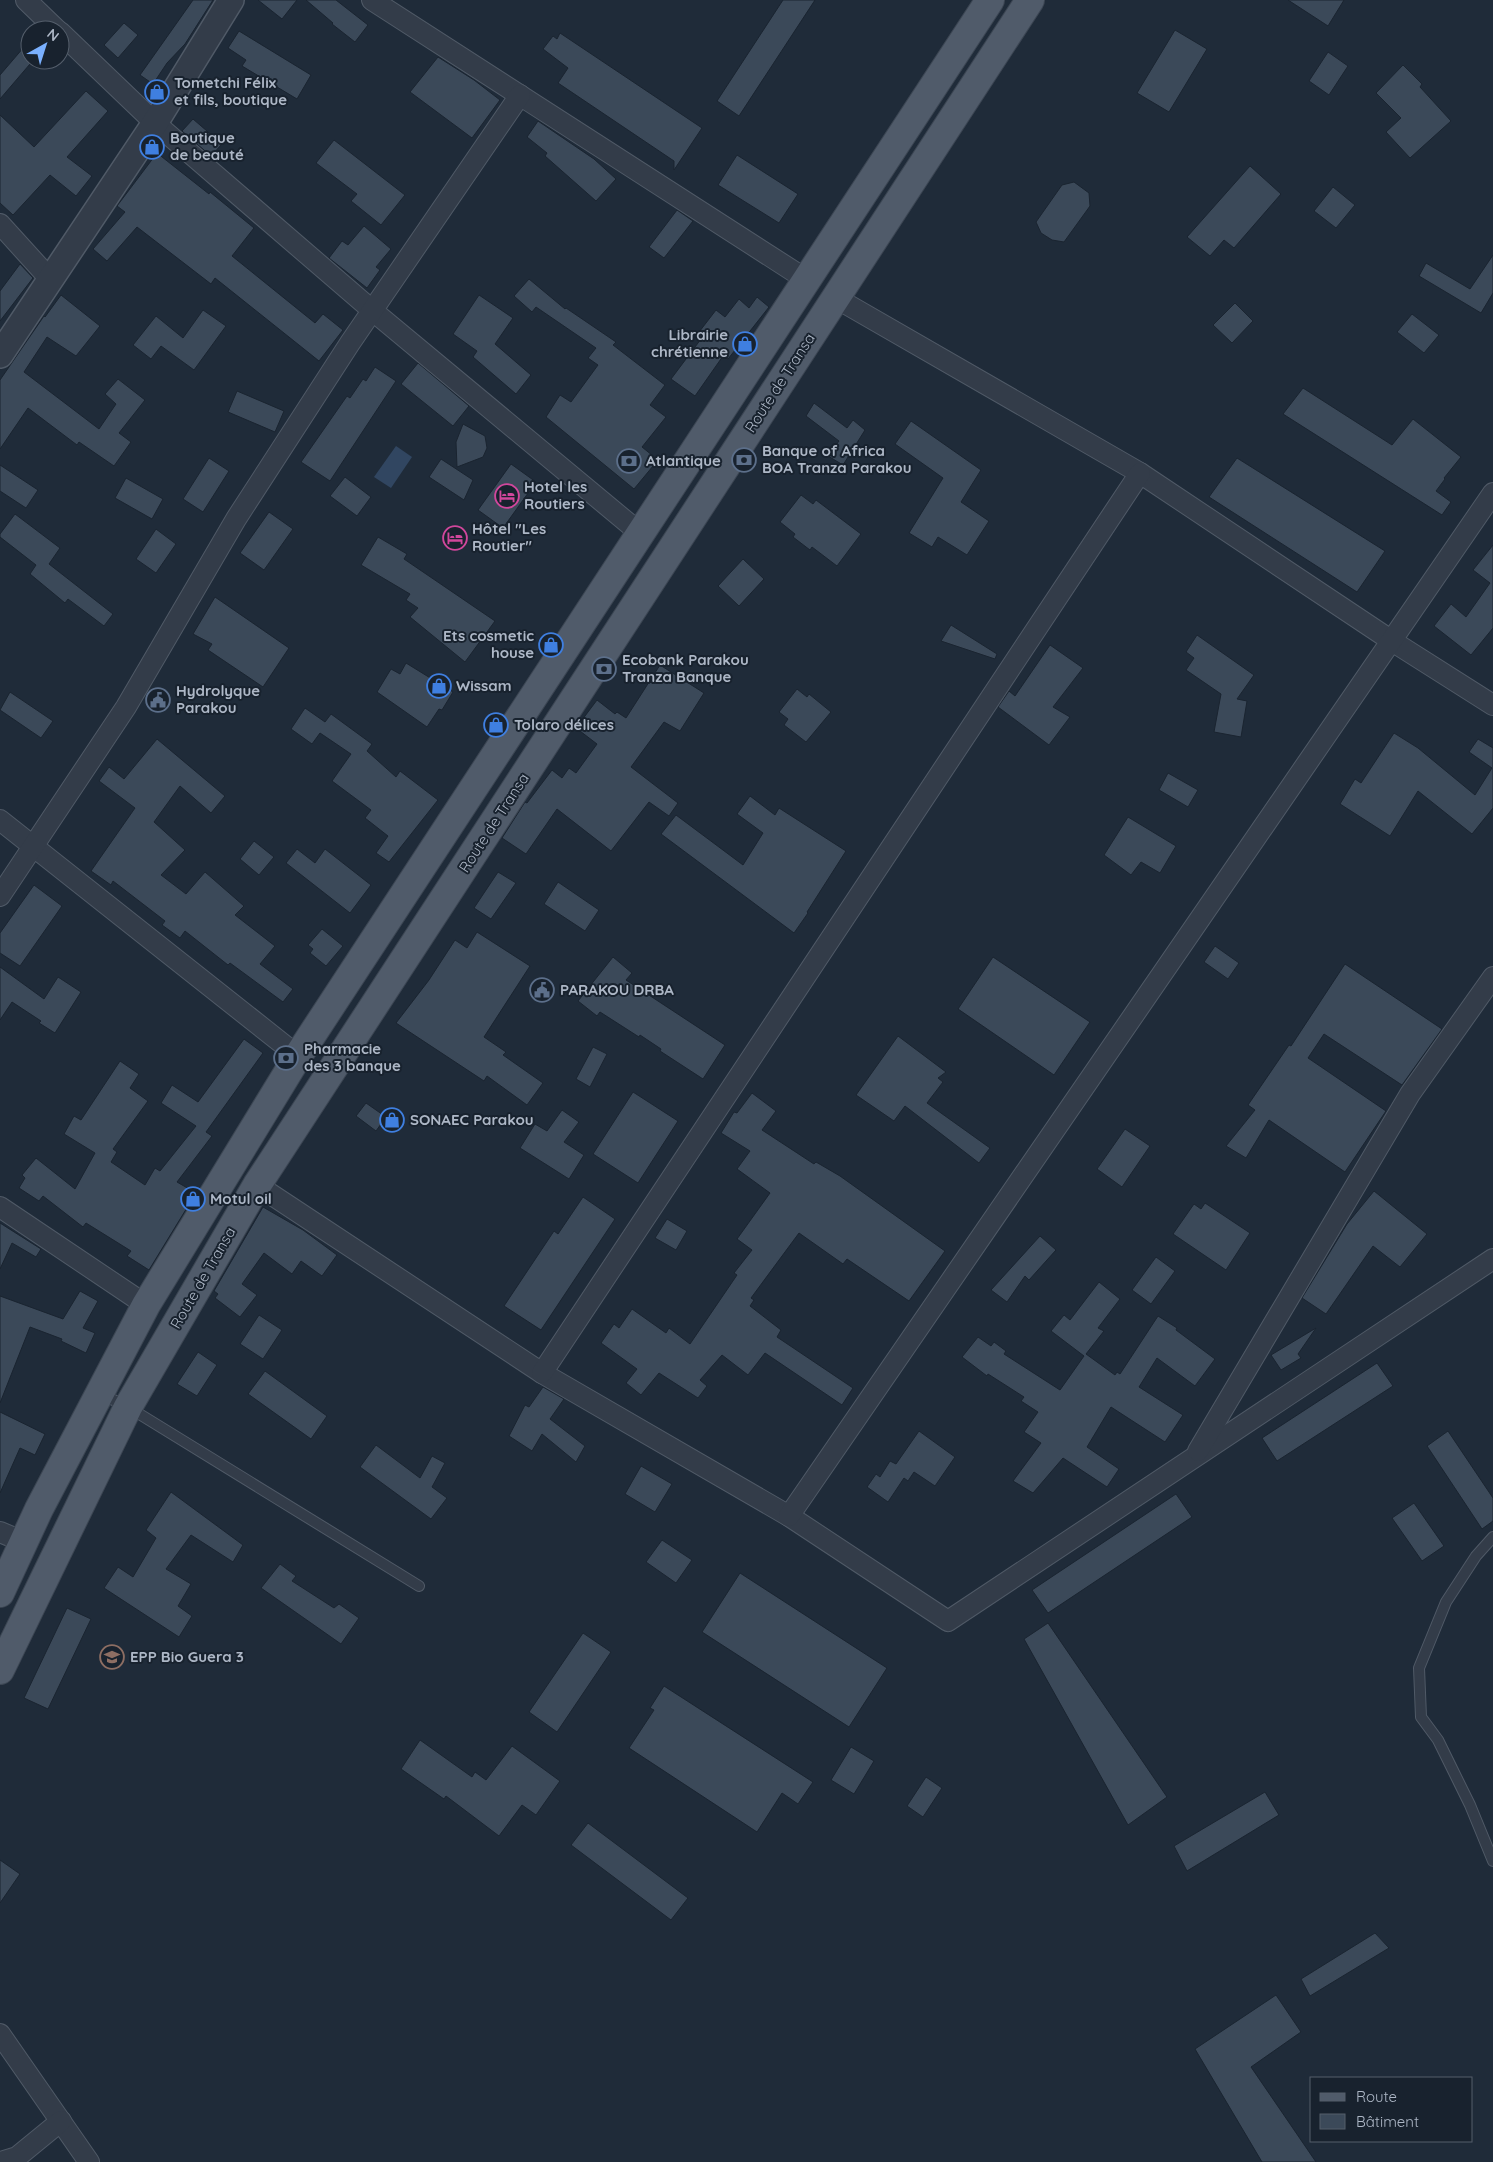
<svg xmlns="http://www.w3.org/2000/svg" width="1493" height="2162" font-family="Quicksand,sans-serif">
<rect width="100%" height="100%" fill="#1f2b39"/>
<polygon fill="#314661" points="396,446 412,457 391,488 374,477"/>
<g fill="#3b4959" stroke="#1a2430">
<polygon points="193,0 213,0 185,44 167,63 153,84 140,75"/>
<polygon points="258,0 297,0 282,19"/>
<polygon points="306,0 336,0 368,25 355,42 332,24 333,23"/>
<polygon points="783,0 815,0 739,116 717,101"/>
<polygon points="1288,0 1344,0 1328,26"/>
<polygon points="124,23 138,35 118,58 104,45"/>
<polygon points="1175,30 1207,49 1169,112 1137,93"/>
<polygon points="239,31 311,75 297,99 242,66 246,60 228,48"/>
<polygon points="560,33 702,128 674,170 674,161 558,83 568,68 543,49 553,36 557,39"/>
<polygon points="30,40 30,64 0,99 0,75"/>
<polygon points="1328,52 1348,66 1329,95 1309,81"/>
<polygon points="438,57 474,80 500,100 472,138 410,92"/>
<polygon points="1403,65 1422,84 1420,87 1451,121 1410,158 1386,132 1401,118 1376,93"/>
<polygon points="86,91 108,111 67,157 92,176 76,196 50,175 13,215 0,203 0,115 34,147"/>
<polygon points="193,119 222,144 211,156 182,131"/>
<polygon points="538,121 594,159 616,179 596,201 545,156 547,153 527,137"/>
<polygon points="334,140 405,195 381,225 351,201 357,194 316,163"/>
<polygon points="157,153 209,194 210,192 254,228 232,256 315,323 323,314 343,330 319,361 215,278 211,284 137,227 107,261 93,249 125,212 117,206"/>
<polygon points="737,155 798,194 779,223 718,185"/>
<polygon points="1250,166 1281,194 1234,248 1224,240 1210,256 1187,237"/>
<polygon points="1074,182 1089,193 1090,206 1064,242 1052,240 1041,233 1036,222 1062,185"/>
<polygon points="1333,187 1355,205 1336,228 1314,211"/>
<polygon points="677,210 693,221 664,258 649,247"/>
<polygon points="364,226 391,249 376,267 380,270 367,288 329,258 342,241 348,245"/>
<polygon points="1493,255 1493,293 1481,313 1419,276 1426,263 1470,289"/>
<polygon points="20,264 33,278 0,321 0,291"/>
<polygon points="529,279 565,309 566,308 616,342 613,345 665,385 650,405 666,417 642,447 658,460 634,489 546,417 560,395 571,402 598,365 588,358 596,348 536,307 532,312 514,296"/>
<polygon points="61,295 100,326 76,356 47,337 24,372 99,429 116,404 105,394 118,379 145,400 119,433 131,442 114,466 79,442 77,445 28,408 0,449 0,380 44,316 45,317"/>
<polygon points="479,295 513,318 495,344 531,375 516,394 473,357 477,351 453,334"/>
<polygon points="757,297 769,307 728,359 723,356 695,396 671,379 701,339 696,336 716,310 725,317 739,299 749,308"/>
<polygon points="1235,303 1253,321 1232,343 1213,325"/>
<polygon points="203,310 226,326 194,370 161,346 151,359 133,345 156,316 183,338"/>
<polygon points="1412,314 1439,335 1424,353 1397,332"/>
<polygon points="418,363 469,406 453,426 401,384"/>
<polygon points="375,367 396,381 330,481 301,462 347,396 350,398 363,379 366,381"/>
<polygon points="1303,388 1392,445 1413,419 1461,457 1444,478 1445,479 1436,491 1451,502 1442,515 1283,414"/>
<polygon points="237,391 284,411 275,432 228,412"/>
<polygon points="814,403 847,428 853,420 865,430 843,465 828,456 839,441 806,416"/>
<polygon points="911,421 981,470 961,502 989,521 967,555 938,537 932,547 909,533 943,478 895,444"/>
<polygon points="463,424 485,436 487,448 483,457 457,467 456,442"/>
<polygon points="209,458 229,471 203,512 183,499"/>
<polygon points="1237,458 1385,551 1357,592 1209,497"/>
<polygon points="441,459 473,480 464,500 429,477"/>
<polygon points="511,464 536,482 503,528 478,510"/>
<polygon points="0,465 38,490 26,508 0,491"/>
<polygon points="345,477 371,497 357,516 330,496"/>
<polygon points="126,478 163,499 152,519 115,498"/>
<polygon points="801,495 813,504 816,500 861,534 837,566 812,547 810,550 793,537 795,534 780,522"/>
<polygon points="269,512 293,529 264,570 240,553"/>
<polygon points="15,514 60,548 49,564 113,614 104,626 68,599 65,603 30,574 36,565 0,537 0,534"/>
<polygon points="156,529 176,544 156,573 136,559"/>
<polygon points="378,537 407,554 404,559 495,621 465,662 410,617 418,608 406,600 410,594 361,565"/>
<polygon points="1493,545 1493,628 1471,655 1434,626 1451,604 1466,617 1490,583 1473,570"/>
<polygon points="743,559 764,579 739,606 718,586"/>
<polygon points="215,597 289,648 263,687 208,650 212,644 193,634"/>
<polygon points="951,625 997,654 995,659 941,641"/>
<polygon points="1197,635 1254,675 1237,699 1247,701 1241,737 1214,732 1221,694 1186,670 1194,658 1186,652"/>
<polygon points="1050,645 1083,668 1053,707 1070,717 1049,745 998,707 1009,691 1015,696"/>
<polygon points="406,663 453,692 442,710 439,709 427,727 377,692 391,669 400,674"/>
<polygon points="660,665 704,693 680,731 664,722 631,767 678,803 669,816 649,802 611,851 557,809 526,854 502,838 525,802 527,803 552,770 562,778 569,768 576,773 597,744 576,728 597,700 615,714 617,712 626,718"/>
<polygon points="797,689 807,697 809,694 831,712 806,742 784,725 788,719 779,712"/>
<polygon points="10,692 53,721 41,738 0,710"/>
<polygon points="305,708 325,722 331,714 372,744 367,751 396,777 400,771 438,800 389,862 376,853 388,836 365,818 371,810 332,781 351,754 320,733 312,744 291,729"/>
<polygon points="1394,733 1418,748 1475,795 1492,768 1469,752 1478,739 1493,748 1493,808 1472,834 1418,791 1390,836 1340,804 1355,779 1361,783"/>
<polygon points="157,739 225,796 211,813 180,786 154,822 185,850 161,875 186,894 205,872 244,906 235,915 275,946 260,964 293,989 283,1002 230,963 228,965 185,931 180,938 162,925 165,921 113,881 111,885 91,871 135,808 99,781 109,767 124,779"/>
<polygon points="1168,773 1198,790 1188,807 1159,790"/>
<polygon points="750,796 775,815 779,808 846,851 807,912 808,913 794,933 661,834 676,815 743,865 763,833 737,814"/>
<polygon points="1128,817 1176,846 1160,873 1141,862 1131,875 1104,855"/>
<polygon points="254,841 274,857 259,875 240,859"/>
<polygon points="297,849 315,863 325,849 371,885 350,913 286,863"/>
<polygon points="498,872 516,883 491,919 474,908"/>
<polygon points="558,882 599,910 585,931 544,904"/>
<polygon points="34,885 62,906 20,966 0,953 0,933"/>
<polygon points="322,929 343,946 326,966 310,953 313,949 308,945"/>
<polygon points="477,932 530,966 484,1037 506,1052 503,1055 543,1083 527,1105 487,1076 484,1081 396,1023 429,980 455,940 467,948"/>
<polygon points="1215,946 1239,963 1228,979 1204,962"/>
<polygon points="613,957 632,973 626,980 725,1045 703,1079 660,1051 661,1049 640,1035 639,1037 600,1012 597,1016 578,1001"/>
<polygon points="993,957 1090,1022 1054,1075 958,1009"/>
<polygon points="1345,964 1442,1029 1402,1085 1324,1034 1308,1058 1386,1111 1345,1172 1269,1120 1246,1158 1226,1146 1255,1110 1248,1105 1289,1045 1291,1046"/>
<polygon points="0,967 44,999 58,977 81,992 55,1033 39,1023 41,1021 12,1002 0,1020"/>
<polygon points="898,1036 946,1072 938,1078 943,1082 927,1103 990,1148 979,1163 905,1106 894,1121 856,1095"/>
<polygon points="244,1039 263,1053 206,1132 212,1136 177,1182 196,1193 149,1270 127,1256 131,1251 86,1223 83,1227 43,1196 39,1201 19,1188 25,1178 22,1175 36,1158 75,1189 95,1153 64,1134 74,1116 81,1120 120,1061 139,1074 130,1088 148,1101 113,1149 117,1152 111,1162 145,1185 155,1168 160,1171 196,1126 161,1103 172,1085 198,1102"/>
<polygon points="593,1047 607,1054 590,1087 576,1079"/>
<polygon points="633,1092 678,1121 638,1183 593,1154"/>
<polygon points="752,1093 776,1111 762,1130 814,1164 816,1162 840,1176 945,1251 909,1301 847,1259 843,1264 799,1233 751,1298 754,1300 750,1306 781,1330 777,1337 853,1388 842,1405 765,1353 748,1375 722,1355 700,1380 707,1386 698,1398 659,1373 641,1395 626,1383 637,1369 601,1343 614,1324 619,1328 632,1309 666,1333 669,1328 690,1344 737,1275 734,1273 752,1250 737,1239 770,1193 737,1169 750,1151 721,1133 734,1112 737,1113"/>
<polygon points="366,1103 386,1117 376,1131 356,1116"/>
<polygon points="562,1110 579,1122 564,1142 584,1155 569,1179 520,1148 535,1124 547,1131"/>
<polygon points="1125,1129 1150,1146 1122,1187 1097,1169"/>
<polygon points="1374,1191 1427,1234 1400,1267 1373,1246 1326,1314 1302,1298 1347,1224"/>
<polygon points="583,1197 615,1219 541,1330 504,1306 554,1231 558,1234"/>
<polygon points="1205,1203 1250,1233 1226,1270 1173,1234 1194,1204 1201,1209"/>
<polygon points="263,1207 303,1230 337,1255 322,1276 301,1261 292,1274 264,1253 242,1284 257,1295 240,1317 215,1298 218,1294 214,1291"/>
<polygon points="667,1219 687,1231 676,1250 655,1238"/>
<polygon points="0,1223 41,1249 36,1257 12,1243 0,1269"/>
<polygon points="1040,1236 1056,1250 1029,1280 1025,1276 1007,1302 991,1290"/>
<polygon points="1156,1257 1175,1271 1151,1304 1132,1290"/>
<polygon points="1099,1282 1120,1299 1098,1328 1104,1331 1086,1354 1115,1375 1117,1372 1120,1374 1158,1316 1177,1328 1176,1330 1215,1359 1195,1386 1157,1358 1139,1387 1183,1415 1165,1442 1111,1407 1087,1447 1119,1469 1107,1487 1063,1458 1033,1493 1013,1481 1041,1443 1024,1432 1038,1412 1021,1401 1024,1397 988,1374 987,1376 962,1357 978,1337 991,1346 994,1342 1006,1351 1004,1354 1060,1390 1084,1356 1051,1331 1064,1315 1070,1320"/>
<polygon points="80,1291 98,1301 83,1328 95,1333 86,1353 61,1341 62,1339 30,1327 0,1403 0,1296 63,1319"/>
<polygon points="259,1315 282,1330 263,1359 240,1344"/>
<polygon points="1316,1328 1298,1354 1301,1358 1281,1370 1271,1355"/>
<polygon points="198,1352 217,1365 197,1396 177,1384"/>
<polygon points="1377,1363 1393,1386 1277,1461 1262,1438"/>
<polygon points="265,1371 327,1416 311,1439 248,1394"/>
<polygon points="543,1387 564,1399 550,1419 585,1446 576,1462 542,1434 532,1451 509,1436 525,1405 529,1407"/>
<polygon points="0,1412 45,1434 35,1455 20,1448 0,1493"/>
<polygon points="919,1431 955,1457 935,1486 914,1472 908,1481 904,1478 888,1502 867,1487 876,1474 880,1477 890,1461 896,1464"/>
<polygon points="1448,1431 1493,1498 1493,1521 1482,1529 1427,1446"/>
<polygon points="376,1445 420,1478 432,1456 445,1463 432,1487 447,1498 431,1519 360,1467"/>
<polygon points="641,1466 672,1484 655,1512 625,1494"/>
<polygon points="171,1492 243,1545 233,1562 191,1535 166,1569 191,1584 178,1606 192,1616 179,1637 104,1588 118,1567 133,1577 156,1538 146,1530"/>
<polygon points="1176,1494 1192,1517 1048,1613 1032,1590"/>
<polygon points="1414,1503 1444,1546 1422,1561 1392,1518"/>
<polygon points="662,1540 692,1560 676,1583 646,1562"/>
<polygon points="280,1564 296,1576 292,1581 334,1608 339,1604 359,1618 341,1644 261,1588"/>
<polygon points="740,1573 887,1668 849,1727 702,1632"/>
<polygon points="67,1608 91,1619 48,1709 24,1698"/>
<polygon points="1048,1623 1167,1797 1128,1825 1024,1639"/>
<polygon points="583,1633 611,1652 557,1732 529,1712"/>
<polygon points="664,1686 813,1782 798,1804 782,1793 757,1832 629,1748 654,1710 650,1708"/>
<polygon points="420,1740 472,1777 475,1772 486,1780 512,1746 560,1781 536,1815 522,1805 499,1836 446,1796 444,1799 401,1769"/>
<polygon points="851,1747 874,1761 854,1794 831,1780"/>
<polygon points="926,1777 942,1788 923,1817 907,1806"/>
<polygon points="1265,1792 1279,1815 1187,1871 1174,1846"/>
<polygon points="588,1823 688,1898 671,1920 571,1845"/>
<polygon points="0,1860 20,1874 0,1903"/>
<polygon points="1375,1933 1389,1948 1310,1996 1301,1979"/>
<polygon points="1276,1995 1301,2032 1251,2067 1316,2162 1262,2162 1195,2049"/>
</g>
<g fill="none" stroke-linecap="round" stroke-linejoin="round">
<g stroke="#505a67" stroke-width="12">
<g id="service">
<polyline points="101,1394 128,1407 419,1586"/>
<polyline points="1493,1537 1476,1556 1446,1602 1419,1668 1421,1717 1438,1740 1470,1805 1493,1861"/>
</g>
</g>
<g stroke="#505a67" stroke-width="22">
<g id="minor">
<polyline points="26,0 57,30"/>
<polyline points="372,0 807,280"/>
<polyline points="60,32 155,123 373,311 640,533"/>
<polyline points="0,224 50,279"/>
<polyline points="836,298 1140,473 1392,641 1493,705"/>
<polyline points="0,820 298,1056"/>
<polyline points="0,896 126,707 236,519 350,343 520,95"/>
<polyline points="257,1185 542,1373 789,1516 948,1621 1493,1259"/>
<polyline points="0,1207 146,1305"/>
<polyline points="542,1373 1140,473"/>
<polyline points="1198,1451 1410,1094 1493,977"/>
<polyline points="789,1516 1493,493"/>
<polyline points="0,1532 24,1542"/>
<polyline points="0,2034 89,2162"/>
<polyline points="1,2162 17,2157 61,2121"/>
</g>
</g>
<g stroke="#505a67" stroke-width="28">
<polyline id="tertiary" points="0,355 155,123 231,0"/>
</g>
<g stroke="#3c4653" stroke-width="30">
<g id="primary">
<polyline points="0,1593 39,1509 146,1305 298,1056 990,0"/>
<polyline points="0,1670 128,1407 257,1185 1030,0"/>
</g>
</g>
<use href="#service" stroke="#333c49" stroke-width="10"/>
<use href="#minor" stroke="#333c49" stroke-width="20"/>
<use href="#tertiary" stroke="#333c49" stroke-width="25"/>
<use href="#primary" stroke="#505b6a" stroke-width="28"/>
</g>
<defs>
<g id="shop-ring" transform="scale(1.25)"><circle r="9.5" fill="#18222e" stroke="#3f7fe0" stroke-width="1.5"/><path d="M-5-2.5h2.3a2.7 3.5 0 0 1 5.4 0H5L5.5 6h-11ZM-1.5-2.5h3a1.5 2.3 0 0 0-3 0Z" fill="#3f7fe0"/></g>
<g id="bank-ring" transform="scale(1.25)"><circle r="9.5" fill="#18222e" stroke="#5c6f8a" stroke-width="1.5"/><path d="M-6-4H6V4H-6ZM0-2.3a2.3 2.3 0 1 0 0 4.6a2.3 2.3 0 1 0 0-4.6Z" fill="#5c6f8a"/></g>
<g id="hotel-ring" transform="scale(1.25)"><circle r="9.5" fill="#18222e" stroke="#d1479c" stroke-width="1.5"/><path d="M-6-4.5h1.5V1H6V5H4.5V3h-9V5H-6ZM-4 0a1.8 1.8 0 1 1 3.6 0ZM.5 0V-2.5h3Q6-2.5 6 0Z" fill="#d1479c"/></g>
<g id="civic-ring" transform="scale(1.25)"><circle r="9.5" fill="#18222e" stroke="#5c6f8a" stroke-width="1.5"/><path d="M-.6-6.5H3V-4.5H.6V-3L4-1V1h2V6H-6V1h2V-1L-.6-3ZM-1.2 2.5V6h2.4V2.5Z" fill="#5c6f8a"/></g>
<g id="school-ring" transform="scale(1.25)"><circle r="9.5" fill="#18222e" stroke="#8d6e63" stroke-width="1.5"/><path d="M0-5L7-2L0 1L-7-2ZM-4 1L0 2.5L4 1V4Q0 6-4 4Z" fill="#8d6e63"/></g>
</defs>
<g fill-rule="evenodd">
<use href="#shop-ring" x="157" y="92"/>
<use href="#shop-ring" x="152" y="147"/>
<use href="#shop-ring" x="745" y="344"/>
<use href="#bank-ring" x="744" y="460"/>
<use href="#bank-ring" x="629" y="461"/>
<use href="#hotel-ring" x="507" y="496"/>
<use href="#hotel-ring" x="455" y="538"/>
<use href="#shop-ring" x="551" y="645"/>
<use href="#bank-ring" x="604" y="669"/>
<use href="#shop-ring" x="439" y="686"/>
<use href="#civic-ring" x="158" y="700"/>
<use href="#shop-ring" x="496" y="725"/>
<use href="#civic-ring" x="542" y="990"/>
<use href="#bank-ring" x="286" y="1058"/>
<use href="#shop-ring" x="392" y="1120"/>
<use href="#shop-ring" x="193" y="1199"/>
<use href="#school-ring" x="112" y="1657"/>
</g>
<g text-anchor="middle" stroke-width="4" stroke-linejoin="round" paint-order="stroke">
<g font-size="15" font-weight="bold" fill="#adb7c6" stroke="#18222e" text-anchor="start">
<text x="174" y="88">Tometchi Félix<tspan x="174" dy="17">et fils, boutique</tspan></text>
<text x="170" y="143">Boutique<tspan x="170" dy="17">de beauté</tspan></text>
<text x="728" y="340" text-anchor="end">Librairie<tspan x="728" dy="17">chrétienne</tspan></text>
<text x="762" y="456">Banque of Africa<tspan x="762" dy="17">BOA Tranza Parakou</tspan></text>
<text x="646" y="466">Atlantique</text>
<text x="524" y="492">Hotel les<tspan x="524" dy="17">Routiers</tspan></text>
<text x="472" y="534">Hôtel "Les<tspan x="472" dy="17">Routier"</tspan></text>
<text x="534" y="641" text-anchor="end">Ets cosmetic<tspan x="534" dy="17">house</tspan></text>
<text x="622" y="665">Ecobank Parakou<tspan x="622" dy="17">Tranza Banque</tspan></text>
<text x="456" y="691">Wissam</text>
<text x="176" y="696">Hydrolyque<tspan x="176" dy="17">Parakou</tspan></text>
<text x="514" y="730">Tolaro délices</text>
<text x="560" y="995">PARAKOU DRBA</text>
<text x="304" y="1054">Pharmacie<tspan x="304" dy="17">des 3 banque</tspan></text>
<text x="410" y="1125">SONAEC Parakou</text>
<text x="210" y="1204">Motul oil</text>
<text x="130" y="1662">EPP Bio Guera 3</text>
</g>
<g font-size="15" fill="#adb7c6" stroke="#18222e">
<text transform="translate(780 383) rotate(-57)" y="5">Route de Transa</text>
<text transform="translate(494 823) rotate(-57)" y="5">Route de Transa</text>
<text transform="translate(203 1278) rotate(-60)" y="5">Route de Transa</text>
</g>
</g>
<rect x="1310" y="2077" width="162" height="65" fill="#18222e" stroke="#545e6b"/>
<rect x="1320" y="2093" width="25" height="8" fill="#505b6a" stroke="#545e6b"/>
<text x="1356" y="2102" font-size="15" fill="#adb7c6">Route</text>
<rect x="1320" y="2114" width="25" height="15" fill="#3b4959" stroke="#545e6b"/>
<text x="1356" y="2127" font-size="15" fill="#adb7c6">Bâtiment</text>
<g transform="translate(45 45) rotate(39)"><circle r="24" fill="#18222e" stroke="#545e6b"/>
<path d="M0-4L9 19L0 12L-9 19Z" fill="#7ab0fe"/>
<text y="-8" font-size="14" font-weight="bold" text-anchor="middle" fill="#adb7c6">N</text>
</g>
</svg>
